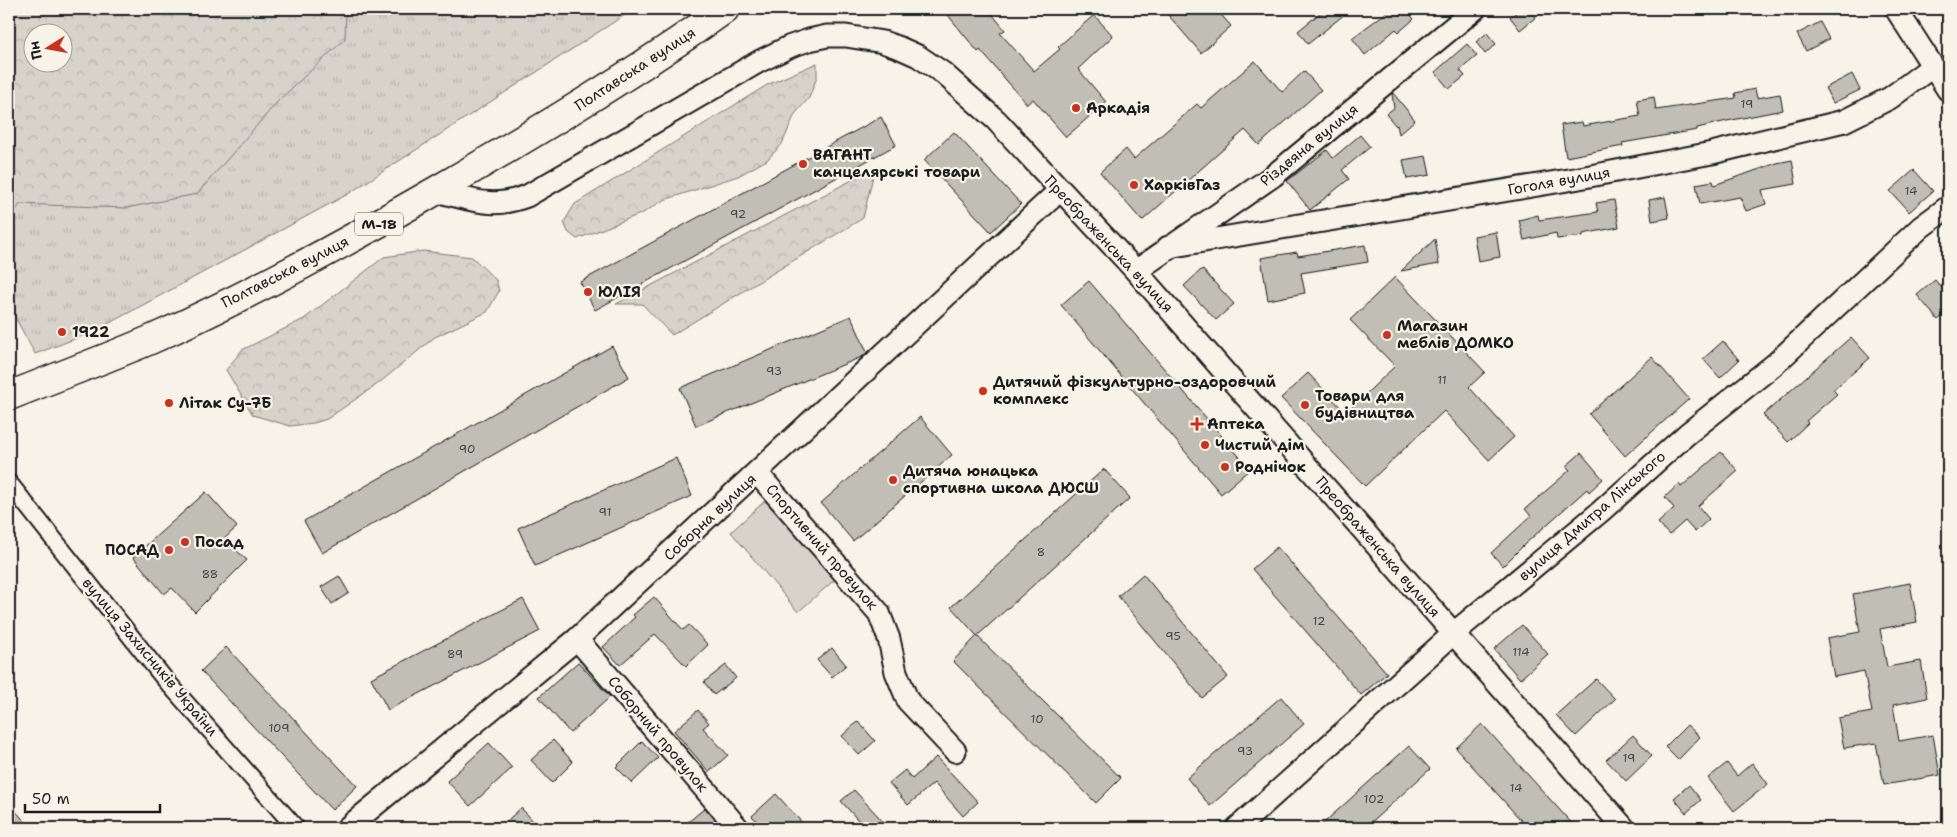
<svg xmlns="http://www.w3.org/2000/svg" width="1957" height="837" font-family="'Shantell Sans',sans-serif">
<defs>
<pattern id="grass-tufts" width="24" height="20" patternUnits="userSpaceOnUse" patternTransform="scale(1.25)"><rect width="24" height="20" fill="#d7d3cb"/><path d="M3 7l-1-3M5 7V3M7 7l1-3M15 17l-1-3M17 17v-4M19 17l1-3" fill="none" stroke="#b8b5ae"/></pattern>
<pattern id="forest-crowns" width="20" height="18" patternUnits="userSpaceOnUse" patternTransform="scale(1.25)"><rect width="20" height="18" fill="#d7d3cb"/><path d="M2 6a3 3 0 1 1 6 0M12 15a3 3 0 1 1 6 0" fill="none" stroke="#b8b5ae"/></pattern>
</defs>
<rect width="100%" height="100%" fill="#f7f3e8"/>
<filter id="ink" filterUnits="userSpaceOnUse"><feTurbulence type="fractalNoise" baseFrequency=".02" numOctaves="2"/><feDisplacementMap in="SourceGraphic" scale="10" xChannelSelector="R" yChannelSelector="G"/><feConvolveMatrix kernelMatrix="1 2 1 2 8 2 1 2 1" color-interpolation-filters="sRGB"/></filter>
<g filter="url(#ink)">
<path fill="url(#grass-tufts)" stroke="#7a7874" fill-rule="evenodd" d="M9,9H634L348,194L93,332L35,354L9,306ZM32,32H62V62H32Z"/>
<g fill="url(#forest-crowns)" stroke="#7a7874" fill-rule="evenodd">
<path d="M9,9H346L345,39L279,100L197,194L126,208L20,204L9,221ZM32,32H62V62H32Z"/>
<polygon points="817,63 817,77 809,98 795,114 782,144 767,160 738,176 664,200 643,213 577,239 568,232 564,222 575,204 767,85"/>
<polygon points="875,168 863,218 672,335 642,304 616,304"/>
<polygon points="423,251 472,257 496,280 499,291 487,312 435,337 379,383 327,419 314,423 290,426 253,415 226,370 242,350 304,319 384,257"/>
</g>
<polygon fill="#d7d3cb" stroke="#7a7874" points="769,497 840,575 798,612 731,532"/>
<g fill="#c0beb5" stroke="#1c1c1c">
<polygon points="943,9 988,9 1005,30 1000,33 1034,71 1060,49 1058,47 1094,15 1113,36 1078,69 1106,102 1066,137 1033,99 1027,104 980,50 978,52"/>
<polygon points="1163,9 1216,9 1231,26 1201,53"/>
<polygon points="1325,9 1351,9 1308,44 1298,31"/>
<polygon points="1391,9 1405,9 1414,19 1399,32 1396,29 1365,55 1352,38"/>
<polygon points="1521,9 1529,9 1536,17 1520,30 1510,17"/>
<polygon points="1820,22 1829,39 1806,51 1797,34"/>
<polygon points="1487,33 1496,44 1485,54 1476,42"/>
<polygon points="1467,44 1477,56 1460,70 1465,76 1449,89 1435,72"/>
<polygon points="1255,61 1282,92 1304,71 1321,90 1259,145 1245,130 1142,221 1100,172 1126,149 1134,159 1197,104 1201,108"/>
<polygon points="1852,74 1860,90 1833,103 1825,88"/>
<polygon points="1755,89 1757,98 1780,94 1783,110 1727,121 1697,128 1697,130 1622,143 1623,146 1566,157 1561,125 1582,122 1583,126 1640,116 1637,100 1654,97 1656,110 1736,98 1735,93"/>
<polygon points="1393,93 1415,120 1399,134 1397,125 1396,126 1386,114 1394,108 1392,94"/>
<polygon points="881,117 896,145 595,310 580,282"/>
<polygon points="954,132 1021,204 991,232 924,160"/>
<polygon points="1360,135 1370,147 1342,170 1349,179 1310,210 1287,181 1327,150 1333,158"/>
<polygon points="1426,156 1430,175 1407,179 1403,160"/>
<polygon points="1792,160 1796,184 1762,190 1766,204 1746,211 1740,197 1700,204 1696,184 1713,181 1714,185 1777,163"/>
<polygon points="1914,170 1933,191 1909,212 1890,191"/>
<polygon points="1665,197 1669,218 1652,221 1649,200"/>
<polygon points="1614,200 1619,227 1583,234 1583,236 1557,239 1556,233 1524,240 1519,220 1538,215 1539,220 1598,212 1596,203"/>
<polygon points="1496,232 1500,257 1478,261 1474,236"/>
<polygon points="1435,239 1439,264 1401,271"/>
<polygon points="1365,245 1368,262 1301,273 1305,293 1268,300 1261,258 1297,252 1298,256"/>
<polygon points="1202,269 1234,304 1216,320 1184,286"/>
<polygon points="1395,277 1485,372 1469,387 1514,437 1489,460 1444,411 1365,486 1281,398 1308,373 1346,413 1395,366 1350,320"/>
<polygon points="1935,280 1948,295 1948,311 1938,320 1917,295"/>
<polygon points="1089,281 1250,469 1221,494 1061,305"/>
<polygon points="851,316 867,352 864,356 696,426 680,388"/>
<polygon points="1851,337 1870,358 1833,390 1837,394 1806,421 1808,423 1788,442 1763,415"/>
<polygon points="1723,341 1739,360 1720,378 1703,359"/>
<polygon points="612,346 629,377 322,553 304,521"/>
<polygon points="1652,357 1689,399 1625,456 1589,414"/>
<polygon points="920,417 952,455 853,541 821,503"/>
<polygon points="1721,452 1738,471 1698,506 1709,519 1695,532 1685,521 1669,535 1658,523 1674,508 1665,497 1679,484 1681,487"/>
<polygon points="1581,453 1603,479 1589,492 1587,489 1525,544 1503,566 1491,553 1531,516 1525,509 1570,470 1566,466"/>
<polygon points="676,458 692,496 535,566 518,528"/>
<polygon points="1104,469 1130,498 977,636 951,607"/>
<polygon points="206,492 237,527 224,539 247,560 195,612 172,588 164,594 133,557"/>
<polygon points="1277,547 1387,673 1361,695 1252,569"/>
<polygon points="1143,574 1228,677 1202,698 1118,596"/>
<polygon points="339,576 349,593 332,604 321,587"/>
<polygon points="1910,583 1917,622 1880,629 1887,667 1921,661 1927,698 1893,705 1899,741 1933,735 1940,775 1884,785 1876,743 1844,748 1838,718 1872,712 1864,671 1834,677 1827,638 1860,632 1853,594"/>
<polygon points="654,597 683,630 689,625 708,645 686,666 655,634 620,665 603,647 635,617 633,615"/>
<polygon points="523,599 540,631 388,710 371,678"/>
<polygon points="1522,625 1548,654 1520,679 1494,649"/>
<polygon points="977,636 1121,778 1096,803 953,661"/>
<polygon points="226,647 357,786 332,810 201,671"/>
<polygon points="832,648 846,665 832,677 817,660"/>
<polygon points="578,662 610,697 570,733 539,697"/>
<polygon points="726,665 736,678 714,695 704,682"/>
<polygon points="1596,679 1615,699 1576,736 1556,715"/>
<polygon points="1281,697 1304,724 1210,806 1187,778"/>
<polygon points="698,710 709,723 703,728 728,755 709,772 674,731"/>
<polygon points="858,721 875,741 859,755 842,736"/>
<polygon points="1482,724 1576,828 1528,828 1456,748"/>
<polygon points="1687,725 1700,737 1678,760 1665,747"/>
<polygon points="1633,735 1652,756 1626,781 1606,760"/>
<polygon points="553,740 573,762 552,783 531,760"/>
<polygon points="642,741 658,758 632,783 616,767"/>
<polygon points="489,743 512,768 470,806 447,781"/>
<polygon points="1409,746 1430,769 1365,828 1318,828"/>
<polygon points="936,757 978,802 963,816 934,783 908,805 889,783 905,770 912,779"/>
<polygon points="1727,763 1737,776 1752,763 1768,784 1734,811 1708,778"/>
<polygon points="1689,785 1701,800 1686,813 1674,798"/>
<polygon points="854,790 889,828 865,828 841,801"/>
<polygon points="776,794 807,828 763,828 752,816"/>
<polygon points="9,804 31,828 9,828"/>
<polygon points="521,808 540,828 499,828"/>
<polygon points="705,808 722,828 681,828"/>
</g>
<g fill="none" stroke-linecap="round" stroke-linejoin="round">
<g stroke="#1c1c1c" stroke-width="20">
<polyline id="pedestrian" points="9,483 163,677 296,828"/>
</g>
<g stroke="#1c1c1c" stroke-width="25">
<g id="minor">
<polyline points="1896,9 1948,90"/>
<path d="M435,191C471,199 490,210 527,196L760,61L791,46L809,40L827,36H846L883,42L900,48L918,56L943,73L996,120L1136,271L1624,828"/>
<polyline points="1168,247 1574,179 1712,153 1844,121 1890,98 1933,66"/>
<polyline points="1136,271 1273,176 1475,9"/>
<polyline points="757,473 879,613 889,639 896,672 908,701 955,751"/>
<polyline points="577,639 738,828"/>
<polyline points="347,828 577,639 1060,190"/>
<polyline points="1237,828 1454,633 1600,512 1687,434 1775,364 1921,227 1948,207"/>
</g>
</g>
<g stroke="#1c1c1c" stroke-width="31">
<path id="trunk" d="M9,396C56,377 103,360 150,340C251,295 349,241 444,186C540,130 635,73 725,9"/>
</g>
<use href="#pedestrian" stroke="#f7f3e8" stroke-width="16"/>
<use href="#minor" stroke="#f7f3e8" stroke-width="21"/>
<use href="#trunk" stroke="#f7f3e8" stroke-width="28"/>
</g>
</g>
<g fill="#c8321e" stroke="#f7f3e8" stroke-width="2">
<circle cx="1076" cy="108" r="5"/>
<circle cx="803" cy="164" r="5"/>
<circle cx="1134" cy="185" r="5"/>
<circle cx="588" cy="292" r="5"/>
<circle cx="62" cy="332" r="5"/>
<circle cx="1387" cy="335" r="5"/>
<circle cx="983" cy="391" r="5"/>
<circle cx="169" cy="403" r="5"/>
<circle cx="1305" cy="405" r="5"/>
<path d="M1194.5 416.5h5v5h5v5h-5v5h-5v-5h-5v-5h5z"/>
<circle cx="1205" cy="445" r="5"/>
<circle cx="1225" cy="467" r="5"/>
<circle cx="893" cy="480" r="5"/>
<circle cx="185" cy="542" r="5"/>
<circle cx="169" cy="550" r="5"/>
</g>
<g text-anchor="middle" stroke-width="4.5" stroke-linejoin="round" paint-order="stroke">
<g font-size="12" fill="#454442">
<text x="1747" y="108">19</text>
<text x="1911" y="195">14</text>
<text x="738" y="218">92</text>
<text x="774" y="375">93</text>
<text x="1442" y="384">11</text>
<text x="467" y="453">90</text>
<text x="605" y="516">91</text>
<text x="1041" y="556">8</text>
<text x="210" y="578">88</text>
<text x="1319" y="625">12</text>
<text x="1173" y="640">95</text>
<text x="1521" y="656">114</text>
<text x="455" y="658">89</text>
<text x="1037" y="723">10</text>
<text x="279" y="732">109</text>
<text x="1245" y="755">93</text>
<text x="1629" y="762">19</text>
<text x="1516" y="792">14</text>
<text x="1374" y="803">102</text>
</g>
<rect fill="#f7f3e8" stroke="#5e5c59" stroke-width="1" x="355" y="212.5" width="48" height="23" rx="4"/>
<g font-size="14" font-weight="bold" fill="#1c1c1c">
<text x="379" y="229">М-18</text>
</g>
<g font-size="15" fill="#1c1c1c" stroke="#f7f3e8">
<text transform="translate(635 69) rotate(-33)" y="5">Полтавська вулиця</text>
<text transform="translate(1309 145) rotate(-39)" y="5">Різдвяна вулиця</text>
<text transform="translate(1559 181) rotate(-10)" y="5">Гоголя вулиця</text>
<text transform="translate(1109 244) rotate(47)" y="5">Преображенська вулиця</text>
<text transform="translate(285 272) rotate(-27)" y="5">Полтавська вулиця</text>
<text transform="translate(1592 516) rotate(-41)" y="5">вулиця Дмитра Лінського</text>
<text transform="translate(710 517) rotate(-43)" y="5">Соборна вулиця</text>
<text transform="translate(822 547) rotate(49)" y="5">Спортивний провулок</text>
<text transform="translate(1378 547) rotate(49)" y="5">Преображенська вулиця</text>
<text transform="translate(150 657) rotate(50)" y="5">вулиця Захисників України</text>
<text transform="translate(658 734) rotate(50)" y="5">Соборний провулок</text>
</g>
<g font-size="15" font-weight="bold" fill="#1c1c1c" stroke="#f7f3e8" text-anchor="start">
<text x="1086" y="113">Аркадія</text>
<text x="813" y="160">ВАГАНТ<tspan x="813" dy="17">канцелярські товари</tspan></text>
<text x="1144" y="190">ХарківГаз</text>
<text x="598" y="297">ЮЛІЯ</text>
<text x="1397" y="331">Магазин<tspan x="1397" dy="17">меблів ДОМКО</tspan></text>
<text x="72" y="337">1922</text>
<text x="993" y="387">Дитячий фізкультурно-оздоровчий<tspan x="993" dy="17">комплекс</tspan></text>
<text x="1315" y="401">Товари для<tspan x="1315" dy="17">будівництва</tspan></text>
<text x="179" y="408">Літак Су-7Б</text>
<text x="1207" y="429">Аптека</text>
<text x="1215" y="450">Чистий дім</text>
<text x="1235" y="472">Роднічок</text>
<text x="903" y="476">Дитяча юнацька<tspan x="903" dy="17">спортивна школа ДЮСШ</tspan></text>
<text x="195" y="547">Посад</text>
<text x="159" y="555" text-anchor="end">ПОСАД</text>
</g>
</g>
<rect width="1957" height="837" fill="none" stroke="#f7f3e8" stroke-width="30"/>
<rect x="15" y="15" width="1927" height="807" fill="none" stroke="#1c1c1c" stroke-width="2" filter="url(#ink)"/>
<g transform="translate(48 48) rotate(259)"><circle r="24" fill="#f7f3e8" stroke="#9f9d96"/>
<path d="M0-4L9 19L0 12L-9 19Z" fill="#c8321e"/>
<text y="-8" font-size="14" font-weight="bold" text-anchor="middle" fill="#1c1c1c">Пн</text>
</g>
<path d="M25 804v8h135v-8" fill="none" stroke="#1c1c1c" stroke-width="2.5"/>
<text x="32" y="804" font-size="15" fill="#1c1c1c" stroke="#f7f3e8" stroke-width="4" paint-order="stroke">50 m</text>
</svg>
